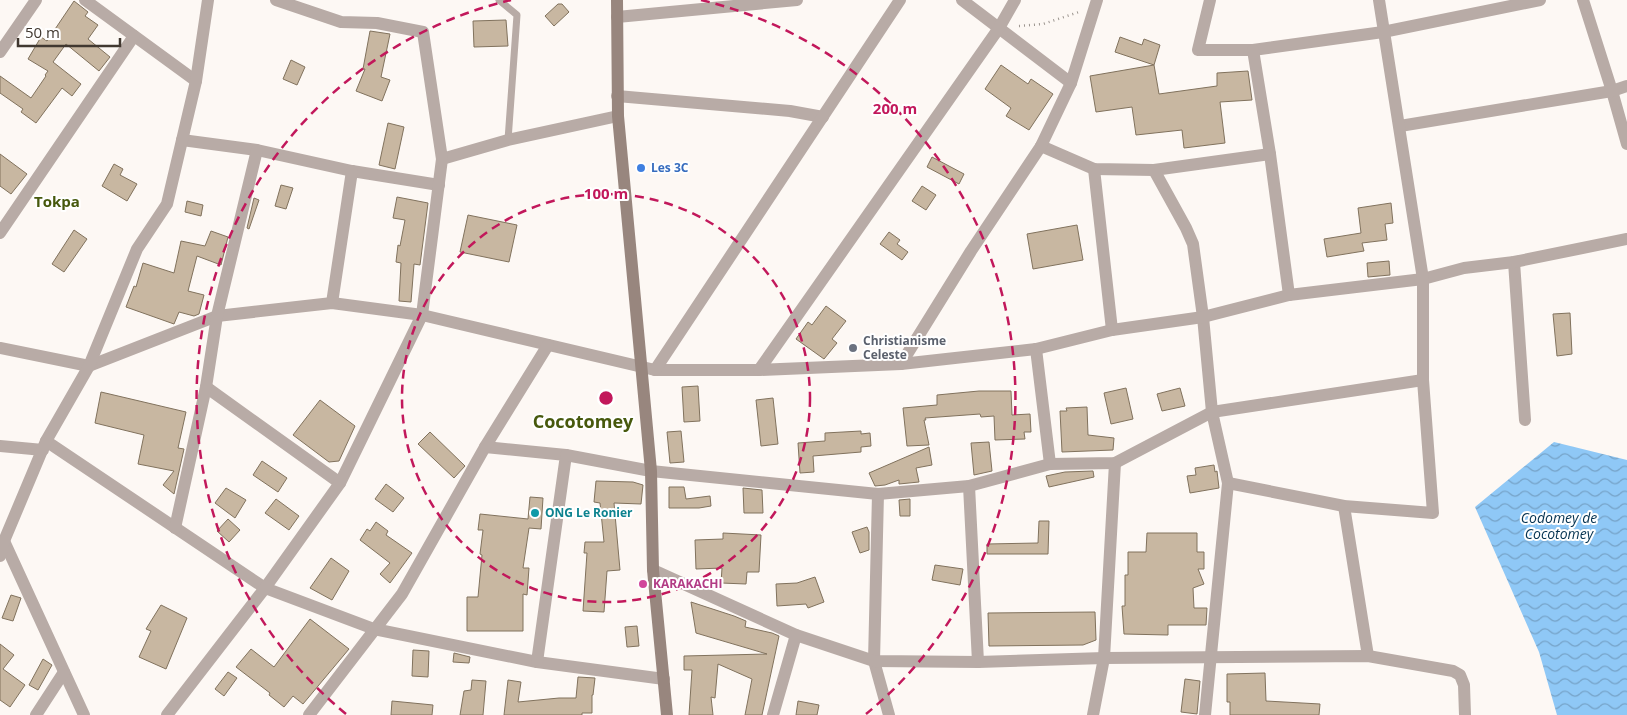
<svg xmlns="http://www.w3.org/2000/svg" width="1627" height="715" font-family="'Open Sans',sans-serif">
<defs>
<pattern id="water-waves" width="16" height="10" patternUnits="userSpaceOnUse" patternTransform="scale(1.25)"><rect width="16" height="10" fill="#8fc8f6"/><path d="M0 5q4-4 8 0t8 0" fill="none" stroke="#76a3c8"/></pattern>
</defs>
<rect width="100%" height="100%" fill="#fdf8f4"/>
<polygon fill="url(#water-waves)" points="1554,442 1627,460 1627,715 1557,715 1539,652 1475,507"/>
<g fill="#c8b7a1" stroke="#81725d">
<polygon points="74,1 88,12 85,16 98,25 88,39 110,57 99,71 66,44 53,62 81,84 72,96 62,88 36,123 21,112 23,109 0,93 0,76 31,98 46,76 45,75 48,71 28,59 41,37 47,41"/>
<polygon points="558,4 562,4 569,12 554,26 545,16"/>
<polygon points="506,20 508,46 474,47 473,21"/>
<polygon points="370,31 390,34 381,77 390,80 382,101 356,91 365,69 363,69"/>
<polygon points="1120,37 1142,45 1144,39 1160,45 1154,65 1115,52"/>
<polygon points="291,60 305,67 297,85 283,79"/>
<polygon points="1001,65 1028,84 1031,79 1053,94 1029,130 1006,116 1011,108 985,89"/>
<polygon points="1154,65 1159,94 1217,86 1217,73 1248,71 1252,100 1220,102 1225,143 1184,148 1182,130 1136,135 1132,107 1096,112 1090,76"/>
<polygon points="388,123 404,127 395,169 379,165"/>
<polygon points="0,154 27,174 11,194 0,186"/>
<polygon points="932,157 964,174 959,184 927,167"/>
<polygon points="114,164 123,169 120,175 137,184 127,201 102,186"/>
<polygon points="281,185 293,188 286,209 275,206"/>
<polygon points="922,186 936,195 926,210 912,201"/>
<polygon points="397,197 428,203 420,265 414,264 411,302 399,301 401,263 396,262 398,245 400,246 405,220 393,218"/>
<polygon points="254,198 259,200 249,229 247,228"/>
<polygon points="187,201 203,205 201,216 185,212"/>
<polygon points="1391,203 1393,223 1385,224 1387,240 1362,243 1364,251 1327,257 1324,239 1361,233 1358,208"/>
<polygon points="468,215 517,225 509,262 460,252"/>
<polygon points="1077,225 1083,260 1033,269 1027,234"/>
<polygon points="74,230 87,239 64,272 52,264"/>
<polygon points="211,231 228,237 221,265 197,256 188,291 204,295 199,314 194,316 179,312 174,324 126,307 134,286 136,287 143,263 174,273 181,241 205,246"/>
<polygon points="889,232 900,240 897,244 908,252 902,260 880,244"/>
<polygon points="1389,261 1390,275 1368,277 1367,263"/>
<polygon points="826,306 846,321 832,339 837,343 824,359 796,339 808,322 812,325"/>
<polygon points="1570,313 1572,354 1557,356 1553,314"/>
<polygon points="698,386 700,421 684,422 682,387"/>
<polygon points="1126,388 1133,419 1111,424 1104,393"/>
<polygon points="1180,388 1185,406 1162,411 1157,394"/>
<polygon points="979,391 1011,391 1012,415 1030,414 1031,432 1024,432 1025,439 995,440 994,416 981,417 980,414 925,418 926,420 924,420 929,445 907,446 903,408 937,405 937,395"/>
<polygon points="101,392 186,412 178,448 184,449 174,494 163,485 174,471 138,464 144,435 95,423"/>
<polygon points="773,398 778,444 761,446 756,400"/>
<polygon points="320,400 355,426 339,461 329,462 293,435"/>
<polygon points="1087,407 1088,435 1114,438 1113,450 1062,452 1060,411 1067,411 1066,408"/>
<polygon points="681,431 684,462 670,463 667,432"/>
<polygon points="861,431 861,434 870,433 871,446 861,447 861,452 813,456 814,472 800,473 798,443 825,441 825,433"/>
<polygon points="430,432 465,466 454,478 418,444"/>
<polygon points="989,442 992,471 974,475 971,443"/>
<polygon points="929,447 932,465 916,468 919,482 899,484 899,480 885,485 875,486 869,473"/>
<polygon points="262,461 287,478 278,492 253,475"/>
<polygon points="1214,465 1215,472 1217,471 1219,488 1190,493 1187,476 1196,475 1195,468"/>
<polygon points="1093,471 1094,477 1049,487 1046,476 1065,472"/>
<polygon points="596,481 633,482 643,485 641,504 614,503 620,570 607,571 604,612 583,611 587,553 584,553 585,542 604,542 600,503 594,502"/>
<polygon points="386,484 404,498 393,512 375,499"/>
<polygon points="669,487 684,487 686,499 710,496 711,506 699,508 669,508"/>
<polygon points="226,488 246,500 235,518 215,503"/>
<polygon points="743,488 762,490 763,513 744,513"/>
<polygon points="530,497 543,498 541,529 529,528 523,568 529,568 527,595 523,594 523,631 467,631 467,597 478,597 482,555 480,554 483,530 478,530 480,514 528,519"/>
<polygon points="276,499 299,516 289,530 265,513"/>
<polygon points="910,499 910,516 900,516 899,500"/>
<polygon points="228,519 240,530 229,542 217,531"/>
<polygon points="1039,521 1049,521 1048,554 987,554 987,544 1038,543"/>
<polygon points="376,522 388,531 386,535 412,553 390,583 380,574 390,563 360,540 367,529 370,531"/>
<polygon points="867,527 869,532 869,550 860,553 852,532"/>
<polygon points="723,533 761,535 759,572 747,572 746,584 721,583 722,568 696,569 695,540 723,539"/>
<polygon points="1147,533 1197,533 1197,552 1204,552 1204,569 1198,569 1204,584 1193,588 1194,608 1207,608 1206,625 1168,625 1168,635 1124,634 1122,606 1125,606 1125,575 1128,575 1128,552 1146,552"/>
<polygon points="331,558 349,571 332,600 310,588"/>
<polygon points="935,565 963,569 960,585 932,580"/>
<polygon points="815,577 824,602 808,608 806,604 777,606 776,584 797,583"/>
<polygon points="11,595 21,598 13,621 2,618"/>
<polygon points="691,602 734,616 746,621 745,627 772,633 779,636 762,715 745,715 752,679 718,664 715,698 711,697 713,715 689,715 692,670 684,670 684,656 767,654 696,633"/>
<polygon points="161,605 187,618 166,669 139,657 151,631 146,629"/>
<polygon points="1095,612 1096,640 1083,645 989,646 988,613"/>
<polygon points="310,619 349,649 303,704 293,696 284,707 269,695 270,693 236,667 251,649 274,667"/>
<polygon points="637,626 639,646 627,647 625,627"/>
<polygon points="0,644 14,655 3,669 25,685 10,707 0,700"/>
<polygon points="413,650 429,651 428,677 412,676"/>
<polygon points="454,653 470,657 469,663 453,662"/>
<polygon points="43,659 52,665 38,690 29,685"/>
<polygon points="228,672 237,678 224,696 215,689"/>
<polygon points="1265,673 1266,701 1320,704 1319,715 1230,715 1230,702 1227,702 1227,674"/>
<polygon points="578,677 595,678 593,695 592,695 592,713 582,713 582,715 504,715 508,680 521,682 518,702 559,698 576,698"/>
<polygon points="1185,679 1200,681 1197,714 1181,712"/>
<polygon points="472,680 486,681 483,715 460,715 464,691 471,690"/>
<polygon points="392,701 433,705 432,715 391,715"/>
<polygon points="798,701 819,705 817,715 796,715"/>
</g>
<g fill="none" stroke-linecap="round" stroke-linejoin="round">
<polyline stroke="#9c958f" stroke-width="2.5" stroke-dasharray="1 4" stroke-linecap="butt" points="1019,26 1043,24 1079,12"/>
<polyline stroke="#b8aba6" stroke-width="7" points="499,0 517,15 508,140"/>
<g stroke="#b8aba6" stroke-width="12">
<polyline points="85,0 196,81"/>
<polyline points="962,0 1071,83"/>
<polyline points="1210,0 1198,50 1253,50 1383,32 1540,0"/>
<polyline points="1583,0 1612,91 1627,144"/>
<polyline points="617,17 797,0"/>
<polyline points="1253,50 1270,154 1289,295"/>
<polyline points="0,52 36,0"/>
<polyline points="617,96 790,111 823,117"/>
<polyline points="1400,126 1612,91 1627,86"/>
<polyline points="182,140 257,150 352,171 439,185"/>
<polyline points="1041,146 1094,169 1154,170 1270,154"/>
<polyline points="442,159 508,140 618,116"/>
<polyline points="1094,169 1112,330"/>
<polyline points="1154,170 1186,228 1193,244 1203,317 1212,412 1228,483 1205,715"/>
<polyline points="0,233 134,36"/>
<polyline points="1514,262 1525,420"/>
<polyline points="332,303 352,171"/>
<polyline points="0,348 89,366 217,316 332,303 422,315 655,370 759,370 901,364 1036,349 1112,330 1203,317 1289,295 1423,279 1464,268 1514,262 1627,239"/>
<polyline points="1036,349 1050,464"/>
<polyline points="901,364 971,251 1041,146 1071,83 1097,0"/>
<polyline points="655,370 900,0"/>
<polyline points="759,370 999,28 1015,0"/>
<polyline points="206,387 340,483"/>
<polyline points="46,441 265,588 374,629 537,662 664,679"/>
<polyline points="0,446 43,450"/>
<polyline points="485,447 566,455 537,662"/>
<polyline points="566,455 651,471 878,494 969,486 1050,464 1115,463 1212,412 1423,380"/>
<polyline points="1228,483 1344,506 1433,513 1423,380 1423,279 1379,0"/>
<polyline points="969,486 978,662"/>
<polyline points="878,494 874,661 889,715"/>
<polyline points="1344,506 1368,656"/>
<polyline points="175,528 206,387 217,316 257,150"/>
<polyline points="4,541 84,715"/>
<polyline points="0,556 4,541 46,441 89,366 137,249 167,204 196,81 208,0"/>
<polyline points="653,570 796,635 874,661 978,662 1104,658 1368,656 1453,671 1460,675 1464,685 1465,715"/>
<polyline points="36,715 64,672"/>
<polyline points="167,715 265,588 340,483 422,315 442,159 423,32 377,23 341,22 276,0"/>
<polyline points="309,715 402,594 485,447 548,345"/>
<polyline points="773,715 796,635"/>
<polyline points="1093,715 1104,658 1115,463"/>
</g>
<polyline stroke="#98867e" stroke-width="12" points="617,0 618,116 651,471 653,570 667,715"/>
</g>
<g fill="none" stroke="#c2185b" stroke-width="2.5" stroke-dasharray="9 6">
<circle cx="606" cy="398" r="204"/>
<path d="M346 714A409 409 0 0 1 511 0M701 0A409 409 0 0 1 866 714"/>
</g>
<circle fill="#3f7fe0" stroke="#fff" stroke-width="2" cx="641" cy="168" r="5"/>
<circle fill="#6b7280" stroke="#fff" stroke-width="2" cx="853" cy="348" r="5"/>
<circle fill="#0f9aa8" stroke="#fff" stroke-width="2" cx="535" cy="513" r="5"/>
<circle fill="#d1479c" stroke="#fff" stroke-width="2" cx="643" cy="584" r="5"/>
<g text-anchor="middle" stroke-width="4" stroke-linejoin="round" paint-order="stroke">
<g font-size="12" font-weight="bold" fill="#366cbe" stroke="#fff" text-anchor="start">
<text x="651" y="172">Les 3C</text>
</g>
<g font-size="12" font-weight="bold" fill="#5b616d" stroke="#fff" text-anchor="start">
<text x="863" y="345">Christianisme<tspan x="863" dy="14">Celeste</tspan></text>
</g>
<g font-size="12" font-weight="bold" fill="#0d838f" stroke="#fff" text-anchor="start">
<text x="545" y="517">ONG Le Ronier</text>
</g>
<g font-size="12" font-weight="bold" fill="#b23c85" stroke="#fff" text-anchor="start">
<text x="653" y="588">KARAKACHI</text>
</g>
<g font-size="14" font-style="italic" fill="#043250" stroke="#fff">
<text x="1559" y="523">Codomey de<tspan x="1559" dy="16">Cocotomey</tspan></text>
</g>
<g font-size="15" font-weight="bold" fill="#47590d" stroke="#fff">
<text x="57" y="207">Tokpa</text>
</g>
<g font-size="18" font-weight="bold" fill="#47590d" stroke="#fff">
<text x="583" y="428">Cocotomey</text>
</g>
</g>
<circle cx="606" cy="398" r="8" fill="#c2185b" stroke="#fff" stroke-width="2.5"/>
<g font-size="15" text-anchor="middle" font-weight="bold" fill="#c2185b" stroke="#fff" stroke-width="4" stroke-linejoin="round" paint-order="stroke">
<text x="895" y="114">200 m</text>
<text x="606" y="199">100 m</text>
</g>
<path d="M18 38v8h102v-8" fill="none" stroke="#413830" stroke-width="2.5"/>
<text x="25" y="38" font-size="15" fill="#413830" stroke="#ffffff" stroke-width="4" paint-order="stroke">50 m</text>
</svg>
